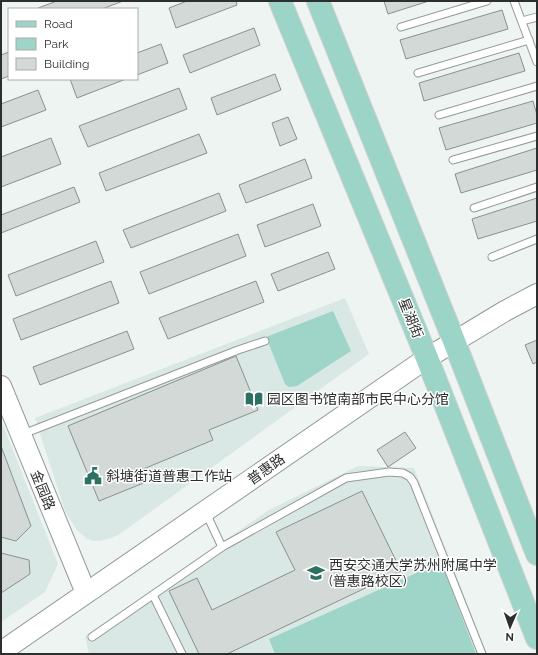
<svg xmlns="http://www.w3.org/2000/svg" width="538" height="655" font-family="Raleway,'Noto Sans SC',sans-serif">
<rect width="100%" height="100%" fill="#eef4f2"/>
<g fill="#d9e8e4">
<polygon points="345,298 369,354 124,531 114,537 100,541 93,541 87,539 76,529 65,511 35,418"/>
<polygon points="1,420 58,564 45,592 1,622"/>
<polygon points="358,466 414,468 487,654 89,654 85,636 269,510"/>
</g>
<g fill="#9ed5c8">
<polygon points="333,311 351,351 297,386 289,387 285,384 266,337"/>
<polygon points="441,562 476,654 275,654 269,639"/>
</g>
<g fill="#d3d9d7" stroke="#8a908e">
<polygon points="57,1 123,1 102,9 39,9 38,8"/>
<polygon points="187,1 236,1 237,5 176,28 169,8"/>
<polygon points="384,1 429,1 388,14"/>
<polygon points="502,10 508,29 406,59 400,40"/>
<polygon points="254,28 260,45 190,73 183,55"/>
<polygon points="161,44 168,63 137,75 137,53"/>
<polygon points="9,52 9,76 1,79 1,55"/>
<polygon points="519,53 525,71 424,101 419,83"/>
<polygon points="275,74 281,90 217,115 211,98"/>
<polygon points="70,79 126,79 77,98"/>
<polygon points="179,88 187,109 88,147 79,126"/>
<polygon points="38,90 46,110 1,127 1,104"/>
<polygon points="533,101 537,115 537,123 446,150 439,128"/>
<polygon points="288,117 297,139 280,146 272,123"/>
<polygon points="199,134 207,153 106,191 99,173"/>
<polygon points="51,138 61,164 1,187 1,157"/>
<polygon points="537,148 537,170 461,193 455,174"/>
<polygon points="305,159 312,178 246,203 239,185"/>
<polygon points="74,187 80,202 1,233 1,215"/>
<polygon points="219,193 226,211 131,248 123,230"/>
<polygon points="537,198 537,221 478,239 472,219"/>
<polygon points="313,204 321,226 265,247 257,225"/>
<polygon points="238,234 246,256 149,294 140,272"/>
<polygon points="96,241 104,262 16,296 8,275"/>
<polygon points="328,252 335,269 278,291 271,274"/>
<polygon points="111,281 119,303 21,340 13,319"/>
<polygon points="256,281 264,302 168,339 159,318"/>
<polygon points="127,331 134,349 40,385 33,367"/>
<polygon points="537,340 537,362 533,364 525,345"/>
<polygon points="236,356 258,410 209,430 213,440 141,470 146,482 99,501 68,426"/>
<polygon points="405,432 416,448 388,467 377,450"/>
<polygon points="1,446 31,526 16,541 1,537"/>
<polygon points="362,491 401,571 227,654 199,654 169,591 197,578 212,610 295,570 276,532"/>
<polygon points="1,553 29,560 30,574 1,593"/>
</g>
<g fill="none" stroke-linecap="round" stroke-linejoin="round">
<g stroke="#949a98" stroke-width="9">
<g id="lane">
<polyline points="514,1 537,62"/>
<polyline points="522,21 537,17"/>
<polyline points="401,27 487,1"/>
<polyline points="418,73 529,40"/>
<polyline points="439,115 537,86"/>
<polyline points="453,160 537,136"/>
<polyline points="474,208 537,187"/>
<polyline points="492,257 537,239"/>
<polyline points="23,434 238,350 265,341"/>
<polyline points="206,513 222,547"/>
<polyline points="153,595 182,654"/>
<polyline points="92,637 222,547 346,478 389,472 403,473 410,477 414,483 482,654"/>
</g>
</g>
<g stroke="#949a98" stroke-width="22">
<g id="secondary">
<polyline points="1,386 86,593"/>
<polyline points="1,652 427,358 505,311 537,294"/>
</g>
</g>
<g stroke="#d1d1d1" stroke-width="24">
<g id="primary">
<polyline points="280,1 427,358 537,638"/>
<polyline points="318,1 454,341 537,554"/>
</g>
</g>
<use href="#lane" stroke="#fff" stroke-width="7"/>
<use href="#secondary" stroke="#fff" stroke-width="20"/>
<use href="#primary" stroke="#9dd4c8" stroke-width="22"/>
</g>
<defs>
<g id="library-bare" transform="scale(1.38)"><path d="M-6-4Q-3-5.5-.7-3.5V5Q-3 3-6 4ZM6-4Q3-5.5 .7-3.5V5Q3 3 6 4Z" fill="#2d7163" stroke="#fff" stroke-width="2.5" paint-order="stroke"/></g>
<g id="civic-bare" transform="scale(1.38)"><path d="M-.6-6.5H3V-4.5H.6V-3L4-1V1h2V6H-6V1h2V-1L-.6-3ZM-1.2 2.5V6h2.4V2.5Z" fill="#2d7163" stroke="#fff" stroke-width="2.5" paint-order="stroke"/></g>
<g id="school-bare" transform="scale(1.38)"><path d="M0-5L7-2L0 1L-7-2ZM-4 1L0 2.5L4 1V4Q0 6-4 4Z" fill="#2d7163" stroke="#fff" stroke-width="2.5" paint-order="stroke"/></g>
</defs>
<g fill-rule="evenodd">
<use href="#library-bare" x="254" y="399"/>
<use href="#civic-bare" x="93" y="476"/>
<use href="#school-bare" x="316" y="573"/>
</g>
<g text-anchor="middle" stroke-width="3" stroke-linejoin="round" paint-order="stroke">
<g font-size="14" fill="#2d2f2e" stroke="#fff">
<text transform="translate(411 318) rotate(68)" y="5">星湖街</text>
<text transform="translate(266 469) rotate(-35)" y="5">普惠路</text>
<text transform="translate(43 490) rotate(68)" y="5">金园路</text>
</g>
<g font-size="14" fill="#2d2f2e" stroke="#fff" text-anchor="start">
<text x="267" y="404">园区图书馆南部市民中心分馆</text>
<text x="106" y="481">斜塘街道普惠工作站</text>
<text x="329" y="570">西安交通大学苏州附属中学<tspan x="329" dy="16">(普惠路校区)</tspan></text>
</g>
</g>
<rect width="538" height="655" fill="none" stroke="#2d2f2e" stroke-width="4"/>
<rect x="8" y="8" width="130" height="72" fill="#ffffff" stroke="#abacab"/>
<rect x="16" y="21" width="20" height="6" fill="#9dd4c8" stroke="#abacab"/>
<text x="44" y="28" font-size="12" fill="#2d2f2e">Road</text>
<rect x="16" y="38" width="20" height="12" fill="#9ed5c8" stroke="#abacab"/>
<text x="44" y="48" font-size="12" fill="#2d2f2e">Park</text>
<rect x="16" y="58" width="20" height="12" fill="#d3d9d7" stroke="#abacab"/>
<text x="44" y="68" font-size="12" fill="#2d2f2e">Building</text>
<g transform="translate(510 627) rotate(182)" stroke="#ffffff" stroke-width="3" paint-order="stroke">
<path d="M0-3L7 15L0 10L-7 15Z" fill="#2d2f2e"/>
<text y="-6" font-size="11" font-weight="bold" text-anchor="middle" fill="#2d2f2e">N</text>
</g>
</svg>
